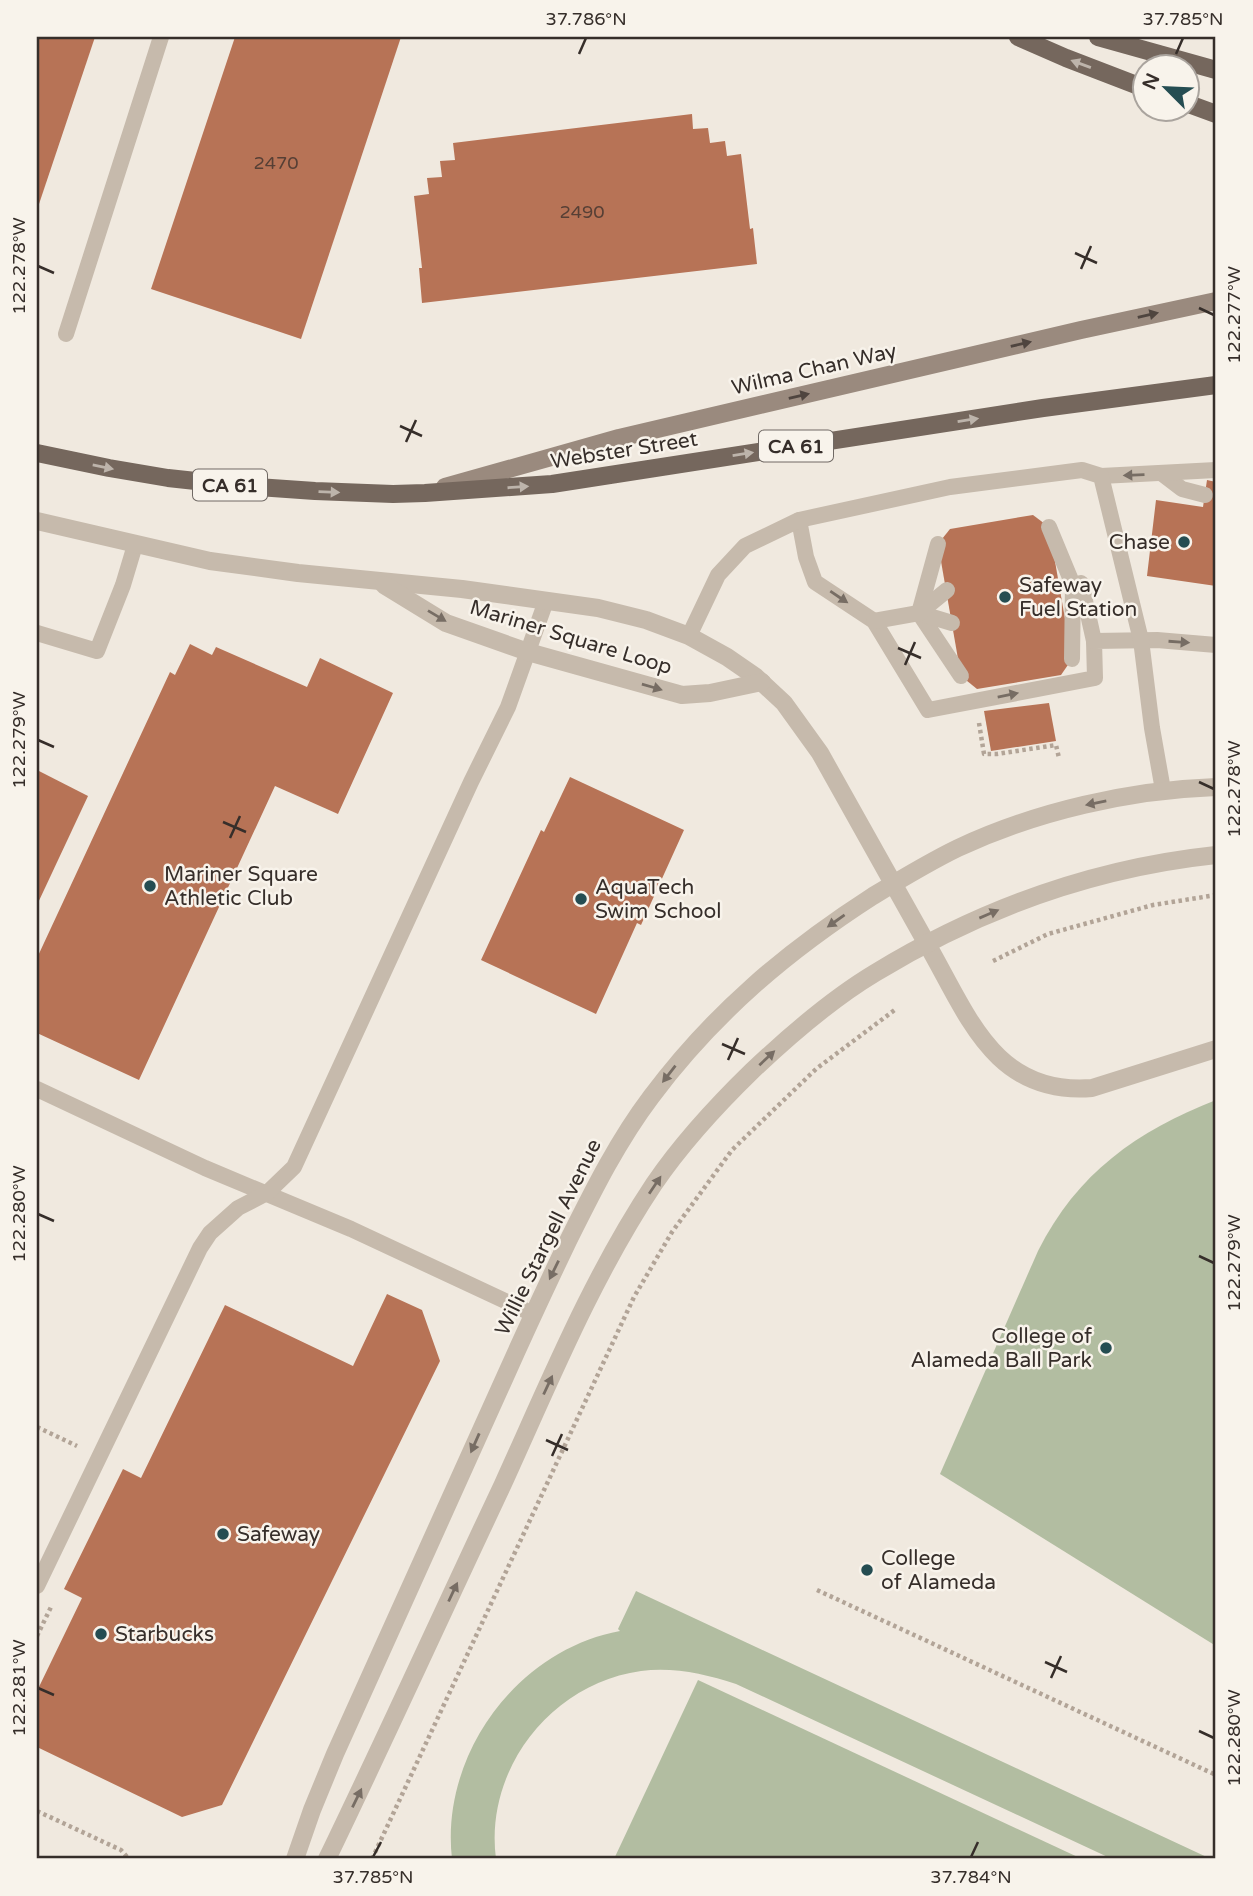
<svg xmlns="http://www.w3.org/2000/svg" width="1253" height="1896" font-family="'Varela Round',sans-serif">
<rect width="100%" height="100%" fill="#f0e9df"/>
<g fill="#b2bda1">
<path d="M1216,1100V1646L940,1474L1038,1251C1077,1173 1137,1131 1216,1100Z"/>
<path d="M636,1591L1211,1859H1112L736,1684C705,1674 674,1667 641,1671C552,1683 484,1769 496,1859H452C440,1755 517,1650 620,1631L618,1629Z"/>
<polygon points="698,1680 1082,1859 614,1859"/>
</g>
<g fill="#b77356">
<polygon points="37,37 95,37 37,210"/>
<polygon points="235,37 401,37 301,339 151,289"/>
<polygon points="692,114 693,129 708,128 710,143 725,141 727,156 741,154 750,229 753,228 757,264 422,303 419,268 422,268 414,196 429,194 427,178 442,177 440,161 455,160 453,143"/>
<polygon points="1207,480 1216,482 1216,586 1147,576 1156,500 1203,507"/>
<polygon points="1033,515 1049,527 1072,659 1061,675 977,689 961,676 938,544 950,529"/>
<polygon points="190,644 212,655 216,647 307,687 320,658 393,693 338,814 275,786 139,1080 37,1033 37,958 170,672 175,675"/>
<polygon points="1049,703 1056,741 991,751 984,711"/>
<polygon points="37,770 88,796 37,905"/>
<polygon points="570,777 684,830 641,925 637,923 596,1014 481,960 541,830 544,832"/>
<polygon points="387,1294 422,1310 440,1361 222,1805 182,1817 37,1747 37,1691 82,1598 64,1589 123,1469 141,1478 225,1305 353,1366"/>
</g>
<g fill="none" stroke-linecap="round" stroke-linejoin="round">
<g stroke="#b2a497" stroke-width="4.5" stroke-dasharray="3.5 3.5" stroke-linecap="butt">
<polyline points="979,723 984,754 997,754 1056,745 1059,758"/>
<polyline points="993,961 1048,934 1153,905 1216,895"/>
<polyline points="37,1427 77,1446"/>
<polyline points="817,1590 1216,1775"/>
<polyline points="37,1636 51,1607"/>
<polyline points="37,1811 121,1850 129,1859"/>
<polyline points="372,1859 634,1297 672,1232 732,1150 816,1069 896,1009"/>
</g>
<g stroke="#c6baac" stroke-width="16">
<polyline points="66,334 161,37"/>
<polyline points="1161,473 1182,489 1205,495"/>
<polyline points="1101,476 1216,470"/>
<polyline points="799,520 806,557 815,582 874,621 928,710 1095,678 1094,641 1157,640 1216,645"/>
<polyline points="1049,527 1073,585 1072,659"/>
<polyline points="938,544 919,613 961,676"/>
<polyline points="1076,585 1081,583 1094,641"/>
<polyline points="919,613 952,623"/>
<polyline points="874,621 919,613 947,590"/>
<polyline points="37,633 97,651 123,585 135,545"/>
<polyline points="689,636 718,575 745,546 799,520 950,487 1082,470 1101,476 1141,640 1152,728 1163,790"/>
<polyline points="37,1089 205,1168 351,1229 533,1314"/>
<polyline points="37,1586 200,1248 210,1233 238,1208 267,1193 294,1167 471,782 508,707 546,601"/>
</g>
<path stroke="#c6baac" stroke-width="18" d="M927,944C968,1015 994,1096 1092,1088L1216,1049"/>
<g stroke="#c6baac" stroke-width="18">
<polyline points="37,521 210,561 298,573 462,589 598,608 646,620 689,636 727,657 756,677 784,703 820,753 927,944"/>
<polyline points="384,585 446,623 528,652 682,695 710,693 762,682"/>
<path d="M295,1859L312,1810L335,1754C392,1628 448,1502 505,1377C525,1332 546,1287 567,1243C592,1193 617,1142 651,1097C713,1014 786,952 873,896C901,879 929,862 958,848C1037,811 1130,790 1216,787"/>
<path d="M327,1859C387,1735 444,1609 503,1484C549,1383 592,1277 654,1184C682,1143 716,1106 752,1071C790,1035 830,1000 875,973C980,909 1093,868 1216,855"/>
</g>
<polyline stroke="#9a8a7e" stroke-width="18" points="445,487 619,438 1081,330 1216,301"/>
<g stroke="#75675d" stroke-width="18">
<polyline points="1018,37 1066,58 1144,88"/>
<polyline points="1098,37 1216,70"/>
<polyline points="1186,103 1216,114"/>
<polyline points="37,453 109,468 168,478 242,486 315,491 393,494 425,493 552,484 1043,408 1216,385"/>
</g>
</g>
<defs><path id="oneway-solid" d="M-6-.8H1V-3.2L6.5 0L1 3.2V.8H-6Z" transform="scale(1.75)"/></defs>
<g fill="#bdb4ab">
<use href="#oneway-solid" transform="translate(1081 64) rotate(-160)"/>
<use href="#oneway-solid" transform="translate(968 420) rotate(-9)"/>
<use href="#oneway-solid" transform="translate(743 454) rotate(-9)"/>
<use href="#oneway-solid" transform="translate(103 467) rotate(11)"/>
<use href="#oneway-solid" transform="translate(518 487) rotate(-4)"/>
<use href="#oneway-solid" transform="translate(329 492) rotate(2)"/>
</g>
<g fill="#4f453f">
<use href="#oneway-solid" transform="translate(1148 315) rotate(-13)"/>
<use href="#oneway-solid" transform="translate(1021 344) rotate(-13)"/>
<use href="#oneway-solid" transform="translate(799 396) rotate(-13)"/>
</g>
<g fill="#776d64">
<use href="#oneway-solid" transform="translate(1134 475) rotate(178)"/>
<use href="#oneway-solid" transform="translate(839 597) rotate(34)"/>
<use href="#oneway-solid" transform="translate(437 616) rotate(31)"/>
<use href="#oneway-solid" transform="translate(1179 642) rotate(4)"/>
<use href="#oneway-solid" transform="translate(652 687) rotate(16)"/>
<use href="#oneway-solid" transform="translate(1008 695) rotate(-11)"/>
<use href="#oneway-solid" transform="translate(1096 803) rotate(169)"/>
<use href="#oneway-solid" transform="translate(989 914) rotate(-23)"/>
<use href="#oneway-solid" transform="translate(836 921) rotate(145)"/>
<use href="#oneway-solid" transform="translate(767 1058) rotate(-43)"/>
<use href="#oneway-solid" transform="translate(669 1074) rotate(128)"/>
<use href="#oneway-solid" transform="translate(655 1185) rotate(-56)"/>
<use href="#oneway-solid" transform="translate(554 1270) rotate(116)"/>
<use href="#oneway-solid" transform="translate(548 1385) rotate(-65)"/>
<use href="#oneway-solid" transform="translate(475 1443) rotate(114)"/>
<use href="#oneway-solid" transform="translate(453 1592) rotate(-65)"/>
<use href="#oneway-solid" transform="translate(357 1798) rotate(-64)"/>
</g>
<path fill="none" stroke="#362e2a" stroke-width="2.5" d="M579,54L586,38M1176,54L1183,38M1075,253L1097,263M38,266L54,273M1081,269L1091,246M1199,308L1214,315M400,426L422,436M406,442L416,420M898,648L921,658M905,665L915,642M38,740L54,747M1199,782L1214,789M223,822L246,832M230,838L240,816M722,1044L745,1054M728,1060L738,1038M38,1214L54,1221M1199,1256L1214,1263M546,1440L568,1450M552,1456L562,1434M1045,1662L1067,1672M1051,1678L1061,1656M38,1688L54,1695M1199,1731L1214,1738M373,1857L381,1842M971,1857L978,1842"/>
<g fill="#254d52" stroke="#f8f3eb" stroke-width="2.5">
<circle cx="1184" cy="542" r="7"/>
<circle cx="1005" cy="597" r="7"/>
<circle cx="150" cy="886" r="7"/>
<circle cx="581" cy="899" r="7"/>
<circle cx="1106" cy="1348" r="7"/>
<circle cx="223" cy="1534" r="7"/>
<circle cx="867" cy="1570" r="7"/>
<circle cx="101" cy="1634" r="7"/>
</g>
<g text-anchor="middle" stroke-width="5" stroke-linejoin="round" paint-order="stroke">
<g font-size="18" fill="#563f35">
<text x="276" y="169">2470</text>
<text x="582" y="218">2490</text>
</g>
<g fill="#f8f3eb" stroke="#706964" stroke-width="2">
<rect x="759" y="430.5" width="74" height="31" rx="5"/>
<rect x="193" y="469.5" width="74" height="31" rx="5"/>
</g>
<g font-size="19" font-weight="bold" fill="#362e2a">
<text x="796" y="453">CA 61</text>
<text x="230" y="492">CA 61</text>
</g>
<g font-size="21" fill="#362e2a" stroke="#f8f3eb">
<text transform="translate(814 369) rotate(-13)" y="7">Wilma Chan Way</text>
<text transform="translate(624 450) rotate(-9)" y="7">Webster Street</text>
<text transform="translate(571 637) rotate(17)" y="7">Mariner Square Loop</text>
<text transform="translate(548 1237) rotate(-64)" y="7">Willie Stargell Avenue</text>
</g>
<g font-size="21" fill="#362e2a" stroke="#f8f3eb" text-anchor="start">
<text x="1170" y="549" text-anchor="end">Chase</text>
<text x="1019" y="592">Safeway<tspan x="1019" dy="24">Fuel Station</tspan></text>
<text x="164" y="881">Mariner Square<tspan x="164" dy="24">Athletic Club</tspan></text>
<text x="595" y="894">AquaTech<tspan x="595" dy="24">Swim School</tspan></text>
<text x="1092" y="1343" text-anchor="end">College of<tspan x="1092" dy="24">Alameda Ball Park</tspan></text>
<text x="237" y="1541">Safeway</text>
<text x="881" y="1565">College<tspan x="881" dy="24">of Alameda</tspan></text>
<text x="115" y="1641">Starbucks</text>
</g>
</g>
<rect width="1253" height="1896" fill="none" stroke="#f8f3eb" stroke-width="77"/>
<g transform="translate(1166 88) rotate(294)"><circle r="33" fill="#f8f3eb" stroke="#aaa49e" stroke-width="2"/>
<path d="M0-5L12 26L0 18L-12 26Z" fill="#254d52"/>
<text y="-10" font-size="19" font-weight="bold" text-anchor="middle" fill="#362e2a">N</text>
</g>
<rect x="38" y="38" width="1176" height="1819" fill="none" stroke="#362e2a" stroke-width="2.5"/>
<g font-size="18" text-anchor="middle" fill="#362e2a">
<text x="586" y="25">37.786°N</text>
<text x="1183" y="25">37.785°N</text>
<text transform="translate(19 266) rotate(-90)" y="6">122.278°W</text>
<text transform="translate(1234 315) rotate(-90)" y="6">122.277°W</text>
<text transform="translate(19 740) rotate(-90)" y="6">122.279°W</text>
<text transform="translate(1234 789) rotate(-90)" y="6">122.278°W</text>
<text transform="translate(19 1214) rotate(-90)" y="6">122.280°W</text>
<text transform="translate(1234 1263) rotate(-90)" y="6">122.279°W</text>
<text transform="translate(19 1688) rotate(-90)" y="6">122.281°W</text>
<text transform="translate(1234 1738) rotate(-90)" y="6">122.280°W</text>
<text x="373" y="1883">37.785°N</text>
<text x="971" y="1883">37.784°N</text>
</g>
</svg>
